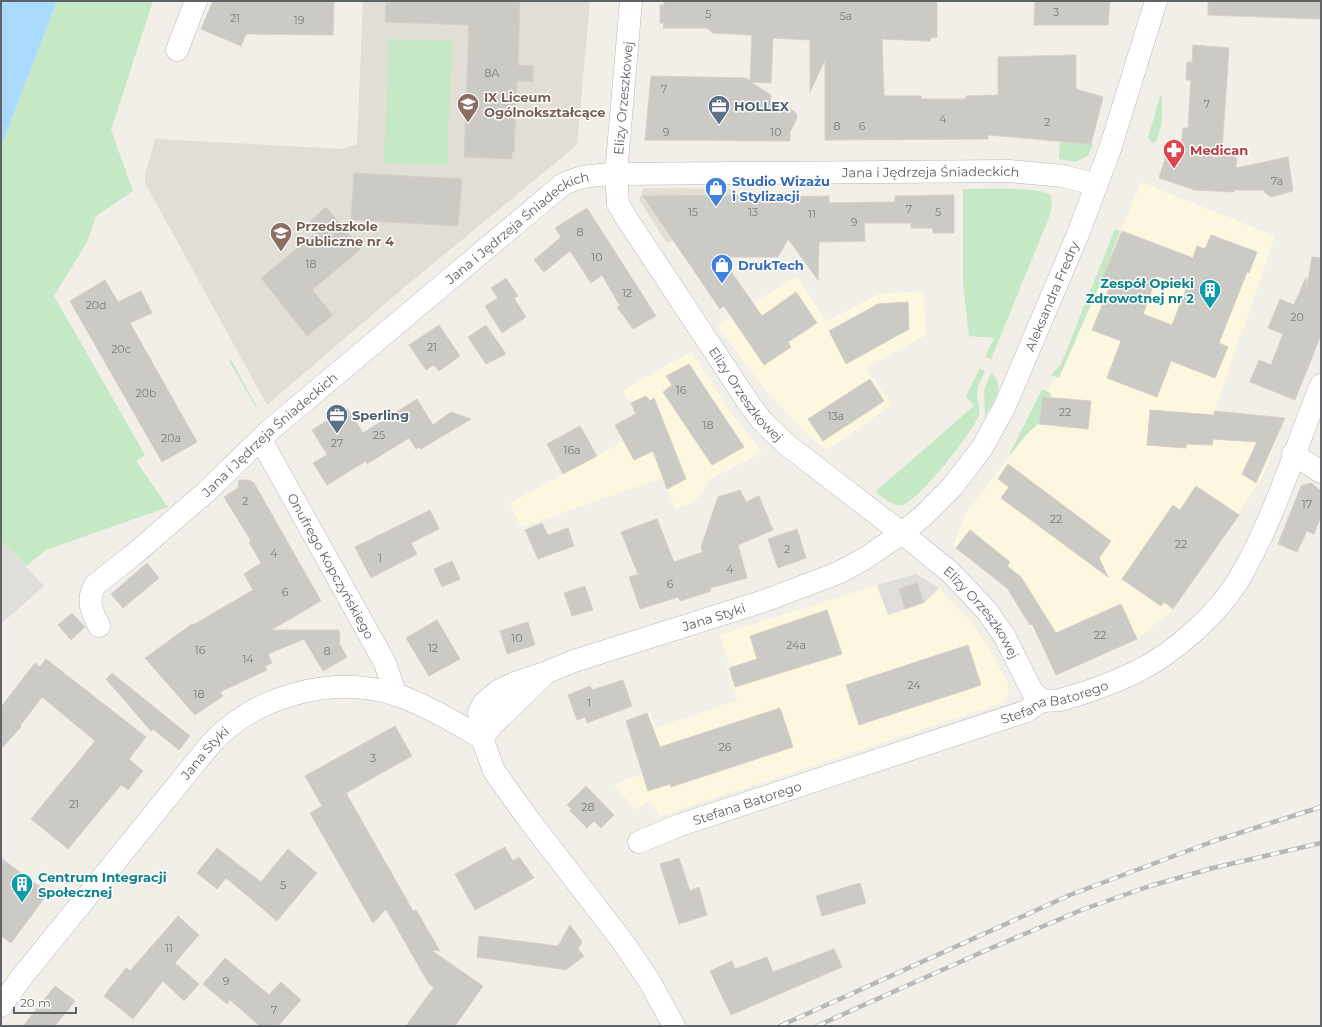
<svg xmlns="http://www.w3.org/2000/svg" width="1322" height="1027" font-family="Montserrat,sans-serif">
<rect width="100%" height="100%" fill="#f1efe8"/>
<g fill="#fef7e0">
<polygon points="1141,182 1275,236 1215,411 1285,418 1263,476 1173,609 1137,639 1056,675 1030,625 1007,588 953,546 966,513 1026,435 1043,397 1063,367 1102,279"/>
<polygon points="797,276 826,322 878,294 923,291 926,335 866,368 892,405 826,450 800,427 765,389 719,328 719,324"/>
<polygon points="691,352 733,416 762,452 710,479 695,502 675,509 663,478 521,527 510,503 645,430 623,390"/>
<polygon points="877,585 888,615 924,603 939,588 969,620 988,646 1008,684 1009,691 1007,697 1002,703 661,816 649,801 636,810 614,785 629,778 643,775 626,721 650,712 656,728 737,700 726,667 730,666 720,635"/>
</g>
<g fill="#e0deda">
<polygon points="1,540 44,586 1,624"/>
<polygon points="916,574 939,588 924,603 888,615 877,585"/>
</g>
<g fill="#e1ded6">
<polygon points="363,1 590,1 577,145 406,286 267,405 145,183 145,175 155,139 343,149 357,144"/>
<polygon points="644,188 731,189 732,224 692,233 667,243 639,200"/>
</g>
<g fill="#c5e8c5">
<polygon points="57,1 153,1 111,130 133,191 96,216 87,242 54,296 145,455 136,461 168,507 46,550 26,566 1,540 1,147"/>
<polygon points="389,39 452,41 447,165 384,163"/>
<polygon points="1162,95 1162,123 1156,141 1153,143 1148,138 1160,96"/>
<polygon points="1060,142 1093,144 1088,156 1075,162 1059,159"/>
<path d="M963,189C977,189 1046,186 1051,196L1052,207L1048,220L991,359L985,357L994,338L969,336L963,282Z"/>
<polygon points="1115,229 1120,231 1101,282 1059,378 1051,375 1061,364"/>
<polygon points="231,360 258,409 255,406 229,361"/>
<path d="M980,368L985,371C983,377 978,384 977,391C976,398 981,408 979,415C973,432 918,502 902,505C891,507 883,497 876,491L974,406L966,396Z"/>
<path d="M991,373C1007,386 993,403 985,416L984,390Z"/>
<polygon points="1042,389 1052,394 1050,397 1043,397 1039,423 1026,435 1011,454 1010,453"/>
</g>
<polygon fill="#aadaff" points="1,1 57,1 1,147"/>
<g fill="#cccac5" stroke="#d6d1c6" fill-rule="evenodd">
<polygon points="213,1 334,1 333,35 246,34 241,46 201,29"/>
<polygon points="386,1 520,1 518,65 533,66 533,82 517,81 514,152 512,152 512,159 464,157 469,25 385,22"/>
<polygon points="664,1 937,1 937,37 931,38 930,41 882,39 884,96 921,96 922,99 965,99 966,96 998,95 998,57 1076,55 1076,89 1103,97 1091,144 988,135 988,139 825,140 825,60 810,92 810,40 773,38 771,83 751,82 771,95 770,108 789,108 796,113 797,118 790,132 790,141 645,140 651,76 746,78 750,81 752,35 713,33 707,28 663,28 664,23 660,23 660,5 664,5"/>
<polygon points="1035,1 1110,1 1108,25 1034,25"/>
<polygon points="1208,1 1321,1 1321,19 1208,15"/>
<polygon points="1193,45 1229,48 1222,150 1237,151 1236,168 1288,157 1293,191 1271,197 1265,193 1264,190 1235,190 1234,192 1195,190 1159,178 1169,146 1181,147 1183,128 1188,128 1191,80 1186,80 1187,62 1192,62"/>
<polygon points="354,173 462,179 458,226 351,220"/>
<polygon points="773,195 773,197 829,196 829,203 895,202 895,196 954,195 954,233 933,233 933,228 911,228 911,223 864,223 865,241 819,242 818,280 788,239 778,257 721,257 762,316 796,292 817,323 788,342 791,347 764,365 724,306 720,309 643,196"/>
<polygon points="326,207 361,249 312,290 333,315 307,336 261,278 318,231 310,221"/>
<polygon points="587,208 656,316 633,329 617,307 620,306 602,275 591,283 570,251 544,272 534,260 561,237 555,228"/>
<path d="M1122,231L1193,258L1197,246L1205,249L1211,235L1257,252L1249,273L1247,272L1219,343L1228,347L1215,378L1171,361L1157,397L1107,378L1121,341L1092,330L1111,283L1102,279ZM1157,276L1187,287L1172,325L1143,314Z"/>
<polygon points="1312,257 1321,258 1321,335 1295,400 1250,382 1259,360 1271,365 1283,334 1268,328 1280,299 1294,305 1306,277 1307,286"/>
<polygon points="506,278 518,296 514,298 526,317 502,333 485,306 498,298 491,288"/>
<polygon points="105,280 118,302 141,291 152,313 130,323 197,442 162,462 70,301"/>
<polygon points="908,302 909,329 846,364 829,331 878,304"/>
<polygon points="439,325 460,356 439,371 434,365 426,370 409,345"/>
<polygon points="486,325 506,354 486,364 468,337"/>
<polygon points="689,364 744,447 712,465 663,392 672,385 666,376"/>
<polygon points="870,379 884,401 823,441 808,419"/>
<polygon points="646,396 650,401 654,398 686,479 667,489 653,451 634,460 615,425 636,414 631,403"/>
<polygon points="1043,397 1091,401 1088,429 1039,424"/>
<polygon points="417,399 433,425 451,412 471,419 421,449 420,447 416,449 409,438 367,464 366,461 327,485 313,463 327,455 312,430 347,408 363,433"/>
<polygon points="1150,410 1214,415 1214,411 1285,418 1256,483 1242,474 1257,442 1213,439 1212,445 1186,444 1186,448 1147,445"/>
<polygon points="580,426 597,456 563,474 547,444"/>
<polygon points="1008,464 1111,541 1099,558 1108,577 1001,498 1009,487 998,479"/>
<polygon points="239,480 249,480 254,483 321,601 271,630 339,630 340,638 339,643 347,657 323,671 304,639 268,654 272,663 265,666 267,670 220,692 223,696 195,715 145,658 192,624 193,625 253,590 244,574 261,563 249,542 251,541 224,497 238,488"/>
<polygon points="1311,483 1321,491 1321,516 1314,534 1307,531 1297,552 1278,544 1301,486"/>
<polygon points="1196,486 1239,515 1173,609 1164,602 1161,606 1122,579 1173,505 1180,510"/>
<polygon points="740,490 746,502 759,496 773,530 738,545 747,578 710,588 711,591 680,601 678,597 640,609 629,577 638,574 621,532 657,519 674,562 703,552 701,547 718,497"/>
<polygon points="430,510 439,529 411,543 417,554 371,578 355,547"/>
<polygon points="542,523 548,535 568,528 574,546 538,559 525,530"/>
<polygon points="797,529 806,558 778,568 768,539"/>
<polygon points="970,530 1010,562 1007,566 1021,577 1056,633 1121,604 1137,639 1056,675 1032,624 1030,625 1007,588 956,548"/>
<polygon points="452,561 460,579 442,587 434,569"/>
<polygon points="147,563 159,578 123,608 111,594"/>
<polygon points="917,583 924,602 905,609 899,589"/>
<polygon points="585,586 593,610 572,616 564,593"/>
<polygon points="827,610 842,654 735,687 729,668 757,659 750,636"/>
<polygon points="72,613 85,627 71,640 58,625"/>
<polygon points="437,620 460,659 429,676 406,638"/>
<polygon points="528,622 535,645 507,654 500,631"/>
<polygon points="968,645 981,685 859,725 846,685"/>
<polygon points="46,659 146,737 129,759 143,771 128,790 121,785 68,849 31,819 95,741 42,697 20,726 21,727 1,749 1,707 35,663 40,667"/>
<polygon points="112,673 190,736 179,750 153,729 151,731 106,679"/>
<polygon points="623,680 632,706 587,723 585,717 577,720 568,695 590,686 592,690"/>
<polygon points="780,708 793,747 671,787 670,784 648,791 626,721 647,713 660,747"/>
<polygon points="395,726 412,756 346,793 413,911 416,910 440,951 431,950 483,986 455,1026 406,1026 434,987 429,984 386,909 373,923 310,813 322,806 305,776"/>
<polygon points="586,786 614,815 601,828 594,821 587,828 570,811 572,809 567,805"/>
<polygon points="505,847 513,861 519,857 534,878 475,910 455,874"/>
<polygon points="217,848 261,882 288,849 317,873 277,921 226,878 217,889 197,873"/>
<polygon points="1,858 48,893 11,943 1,936"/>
<polygon points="679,858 690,891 699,887 707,915 679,924 660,864"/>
<polygon points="860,883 866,903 822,916 816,896"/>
<polygon points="178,916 199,935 175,963 199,984 184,1001 163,981 133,1019 104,996 126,968 130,971"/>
<polygon points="570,925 582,942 578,949 584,956 566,970 477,957 479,936 558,946"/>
<polygon points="834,949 842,967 731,1015 710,971 732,961 735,969 767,957 773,972"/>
<polygon points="225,958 269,995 281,982 301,1000 278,1026 260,1026 230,1000 227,1004 203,984"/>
<polygon points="55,986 75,1001 55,1026 23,1026"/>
</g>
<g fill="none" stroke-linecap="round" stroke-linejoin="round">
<g stroke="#b5b8bc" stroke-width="23">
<g id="minor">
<path id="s1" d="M631,1L616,174L618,204L625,216L748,402L762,421L787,445L912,541L950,572L971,594L987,611L1005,637L1033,693L1044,701"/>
<polyline points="177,50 196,1"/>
<path id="s2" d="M261,440L385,663L396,695"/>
<polyline points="1293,454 1321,472"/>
<path id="s3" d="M99,626C92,612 86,601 95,585L132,556L206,492L270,430L562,185C582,175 594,175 616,174L1009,171L1063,176L1097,185"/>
<path id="s4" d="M639,842L680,825L1027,711C1032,708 1039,701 1045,701C1050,700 1055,701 1060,700C1083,694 1112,683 1134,673C1174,654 1222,611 1243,572C1276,514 1296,446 1321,385"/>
<path id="s5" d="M1,1006L21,978L209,746C253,696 331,675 394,694C424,704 454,722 482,738"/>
</g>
</g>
<g stroke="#b5b8bc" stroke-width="23">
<g id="tertiary">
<polyline points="482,738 492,725 543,676"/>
<path id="s6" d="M674,1026L650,982L623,942L529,820L494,771L482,738L479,712L484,703L498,691L517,682L545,673L574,661L764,601L838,573L864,559L901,534L922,517L952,487L982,448L1005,406L1078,234L1110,149L1156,1"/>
</g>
</g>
<use href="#minor" stroke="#fff" stroke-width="22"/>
<use href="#tertiary" stroke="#fff" stroke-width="22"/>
<g stroke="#b6b7b8" stroke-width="4.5">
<g id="rail">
<polyline points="780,1026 1070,895 1214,841 1321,807"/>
<polyline points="817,1026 989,949 1084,909 1150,886 1213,868 1321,843"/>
</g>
</g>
<use href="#rail" stroke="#fff" stroke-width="3" stroke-dasharray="9" stroke-linecap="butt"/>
</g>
<defs>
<g id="school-pin" transform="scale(1.15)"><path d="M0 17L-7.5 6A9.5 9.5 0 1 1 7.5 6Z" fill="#8d6e63" stroke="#fff"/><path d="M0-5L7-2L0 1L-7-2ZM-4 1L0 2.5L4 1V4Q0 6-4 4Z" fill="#fff"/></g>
<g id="office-pin" transform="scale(1.15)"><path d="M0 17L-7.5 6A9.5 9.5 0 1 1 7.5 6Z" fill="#5c6f8a" stroke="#fff"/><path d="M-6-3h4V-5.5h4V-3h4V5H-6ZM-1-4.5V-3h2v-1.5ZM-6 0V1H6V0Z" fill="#fff"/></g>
<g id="pharmacy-pin" transform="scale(1.15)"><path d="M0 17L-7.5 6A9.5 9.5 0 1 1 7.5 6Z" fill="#e0444e" stroke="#fff"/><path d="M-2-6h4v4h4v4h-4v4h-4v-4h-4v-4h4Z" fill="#fff"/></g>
<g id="shop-pin" transform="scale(1.15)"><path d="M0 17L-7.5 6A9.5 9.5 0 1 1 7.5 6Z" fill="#3f7fe0" stroke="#fff"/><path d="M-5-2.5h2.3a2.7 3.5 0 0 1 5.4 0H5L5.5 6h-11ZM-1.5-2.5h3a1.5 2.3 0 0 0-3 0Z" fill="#fff"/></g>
<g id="building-pin" transform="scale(1.15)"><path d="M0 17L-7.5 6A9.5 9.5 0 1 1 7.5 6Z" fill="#0f9aa8" stroke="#fff"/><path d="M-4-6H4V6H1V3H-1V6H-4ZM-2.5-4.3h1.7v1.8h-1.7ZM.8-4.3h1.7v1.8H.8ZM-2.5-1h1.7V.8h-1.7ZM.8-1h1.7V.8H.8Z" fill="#fff"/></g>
</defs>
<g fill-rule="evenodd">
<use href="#school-pin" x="468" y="104"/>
<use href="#office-pin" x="719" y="106"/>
<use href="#pharmacy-pin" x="1174" y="150"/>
<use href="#shop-pin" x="716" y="188"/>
<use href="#school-pin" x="281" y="233"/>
<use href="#shop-pin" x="722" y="265"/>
<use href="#building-pin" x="1210" y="290"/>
<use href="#office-pin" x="337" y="415"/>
<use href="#building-pin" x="22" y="884"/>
</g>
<g text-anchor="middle" stroke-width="3" stroke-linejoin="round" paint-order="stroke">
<g font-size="11" fill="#7a7d7f">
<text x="1056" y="16">3</text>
<text x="708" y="18">5</text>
<text x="846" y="20">5a</text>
<text x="235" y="22">21</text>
<text x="299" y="24">19</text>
<text x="492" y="77">8A</text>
<text x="664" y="93">7</text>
<text x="1207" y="108">7</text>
<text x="943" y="123">4</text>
<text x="1047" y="126">2</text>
<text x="837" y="130">8</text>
<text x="862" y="130">6</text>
<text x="666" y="136">9</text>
<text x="776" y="136">10</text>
<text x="1277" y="185">7a</text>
<text x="909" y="213">7</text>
<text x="693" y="216">15</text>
<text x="753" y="216">13</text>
<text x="938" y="216">5</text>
<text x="812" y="218">11</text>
<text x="854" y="226">9</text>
<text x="580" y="236">8</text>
<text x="597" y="261">10</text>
<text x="311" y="268">18</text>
<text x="627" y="297">12</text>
<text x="96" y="309">20d</text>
<text x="1297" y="321">20</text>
<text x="432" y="351">21</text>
<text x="121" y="353">20c</text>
<text x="681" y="394">16</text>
<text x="146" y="397">20b</text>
<text x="1065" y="416">22</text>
<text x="836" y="420">13a</text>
<text x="708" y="429">18</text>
<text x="379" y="439">25</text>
<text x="171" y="442">20a</text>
<text x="337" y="447">27</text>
<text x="572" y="454">16a</text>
<text x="245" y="505">2</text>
<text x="1307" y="508">17</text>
<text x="1056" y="523">22</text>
<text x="1181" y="548">22</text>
<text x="787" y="553">2</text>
<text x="274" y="557">4</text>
<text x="380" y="562">1</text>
<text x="730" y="573">4</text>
<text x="670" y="588">6</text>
<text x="285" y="596">6</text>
<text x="1100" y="639">22</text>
<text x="517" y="642">10</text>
<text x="796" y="649">24a</text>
<text x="433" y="652">12</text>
<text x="200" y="654">16</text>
<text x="327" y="655">8</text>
<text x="248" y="663">14</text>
<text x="914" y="689">24</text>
<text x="199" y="698">18</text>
<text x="589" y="707">1</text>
<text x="725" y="751">26</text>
<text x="373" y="762">3</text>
<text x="74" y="808">21</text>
<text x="588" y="811">28</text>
<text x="283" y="889">5</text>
<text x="169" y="952">11</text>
<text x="226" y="985">9</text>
<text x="274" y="1014">7</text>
</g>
<g font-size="13" font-weight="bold" fill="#785e54" stroke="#fff" text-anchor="start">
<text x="484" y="102">IX Liceum<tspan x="484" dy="15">Ogólnokształcące</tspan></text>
<text x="296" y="231">Przedszkole<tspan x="296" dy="15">Publiczne nr 4</tspan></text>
</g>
<g font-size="13" fill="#5f6368" stroke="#fff">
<text transform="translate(623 98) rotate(-85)" y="5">Elizy Orzeszkowej</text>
<text dy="5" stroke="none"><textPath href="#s3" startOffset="1029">Jana i Jędrzeja Śniadeckich</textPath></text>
<text dy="5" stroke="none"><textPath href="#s3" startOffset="598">Jana i Jędrzeja Śniadeckich</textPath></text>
<text dy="5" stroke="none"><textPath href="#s6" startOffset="1123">Aleksandra Fredry</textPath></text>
<text dy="5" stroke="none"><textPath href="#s1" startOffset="433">Elizy Orzeszkowej</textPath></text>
<text dy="5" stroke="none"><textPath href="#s3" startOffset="274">Jana i Jędrzeja Śniadeckich</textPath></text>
<text dy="5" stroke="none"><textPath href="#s2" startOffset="144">Onufrego Kopczyńskiego</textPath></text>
<text dy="5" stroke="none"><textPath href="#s1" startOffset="757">Elizy Orzeszkowej</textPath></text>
<text dy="5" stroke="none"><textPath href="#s6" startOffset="631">Jana Styki</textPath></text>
<text dy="5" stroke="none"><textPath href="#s4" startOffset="439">Stefana Batorego</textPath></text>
<text dy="5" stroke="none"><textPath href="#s5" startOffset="325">Jana Styki</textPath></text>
<text dy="5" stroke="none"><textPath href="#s4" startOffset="115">Stefana Batorego</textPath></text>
</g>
<g font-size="13" font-weight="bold" fill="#4e5e75" stroke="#fff" text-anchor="start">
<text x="734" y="111">HOLLEX</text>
<text x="352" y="420">Sperling</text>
</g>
<g font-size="13" font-weight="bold" fill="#be3a42" stroke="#fff" text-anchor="start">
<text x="1190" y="155">Medican</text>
</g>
<g font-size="13" font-weight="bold" fill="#366cbe" stroke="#fff" text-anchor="start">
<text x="732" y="186">Studio Wizażu<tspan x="732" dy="15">i Stylizacji</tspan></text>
<text x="738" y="270">DrukTech</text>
</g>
<g font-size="13" font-weight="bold" fill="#0d838f" stroke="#fff" text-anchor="end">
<text x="1194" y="288">Zespół Opieki<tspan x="1194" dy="15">Zdrowotnej nr 2</tspan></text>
<text x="38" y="882" text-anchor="start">Centrum Integracji<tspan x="38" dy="15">Społecznej</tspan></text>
</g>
</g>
<rect width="1322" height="1027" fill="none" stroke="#5f6368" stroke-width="4"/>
<path d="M14 1007v6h62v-6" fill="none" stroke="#5f6368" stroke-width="2"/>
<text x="20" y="1007" font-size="12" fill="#5f6368" stroke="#ffffff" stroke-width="3" paint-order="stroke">20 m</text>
</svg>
